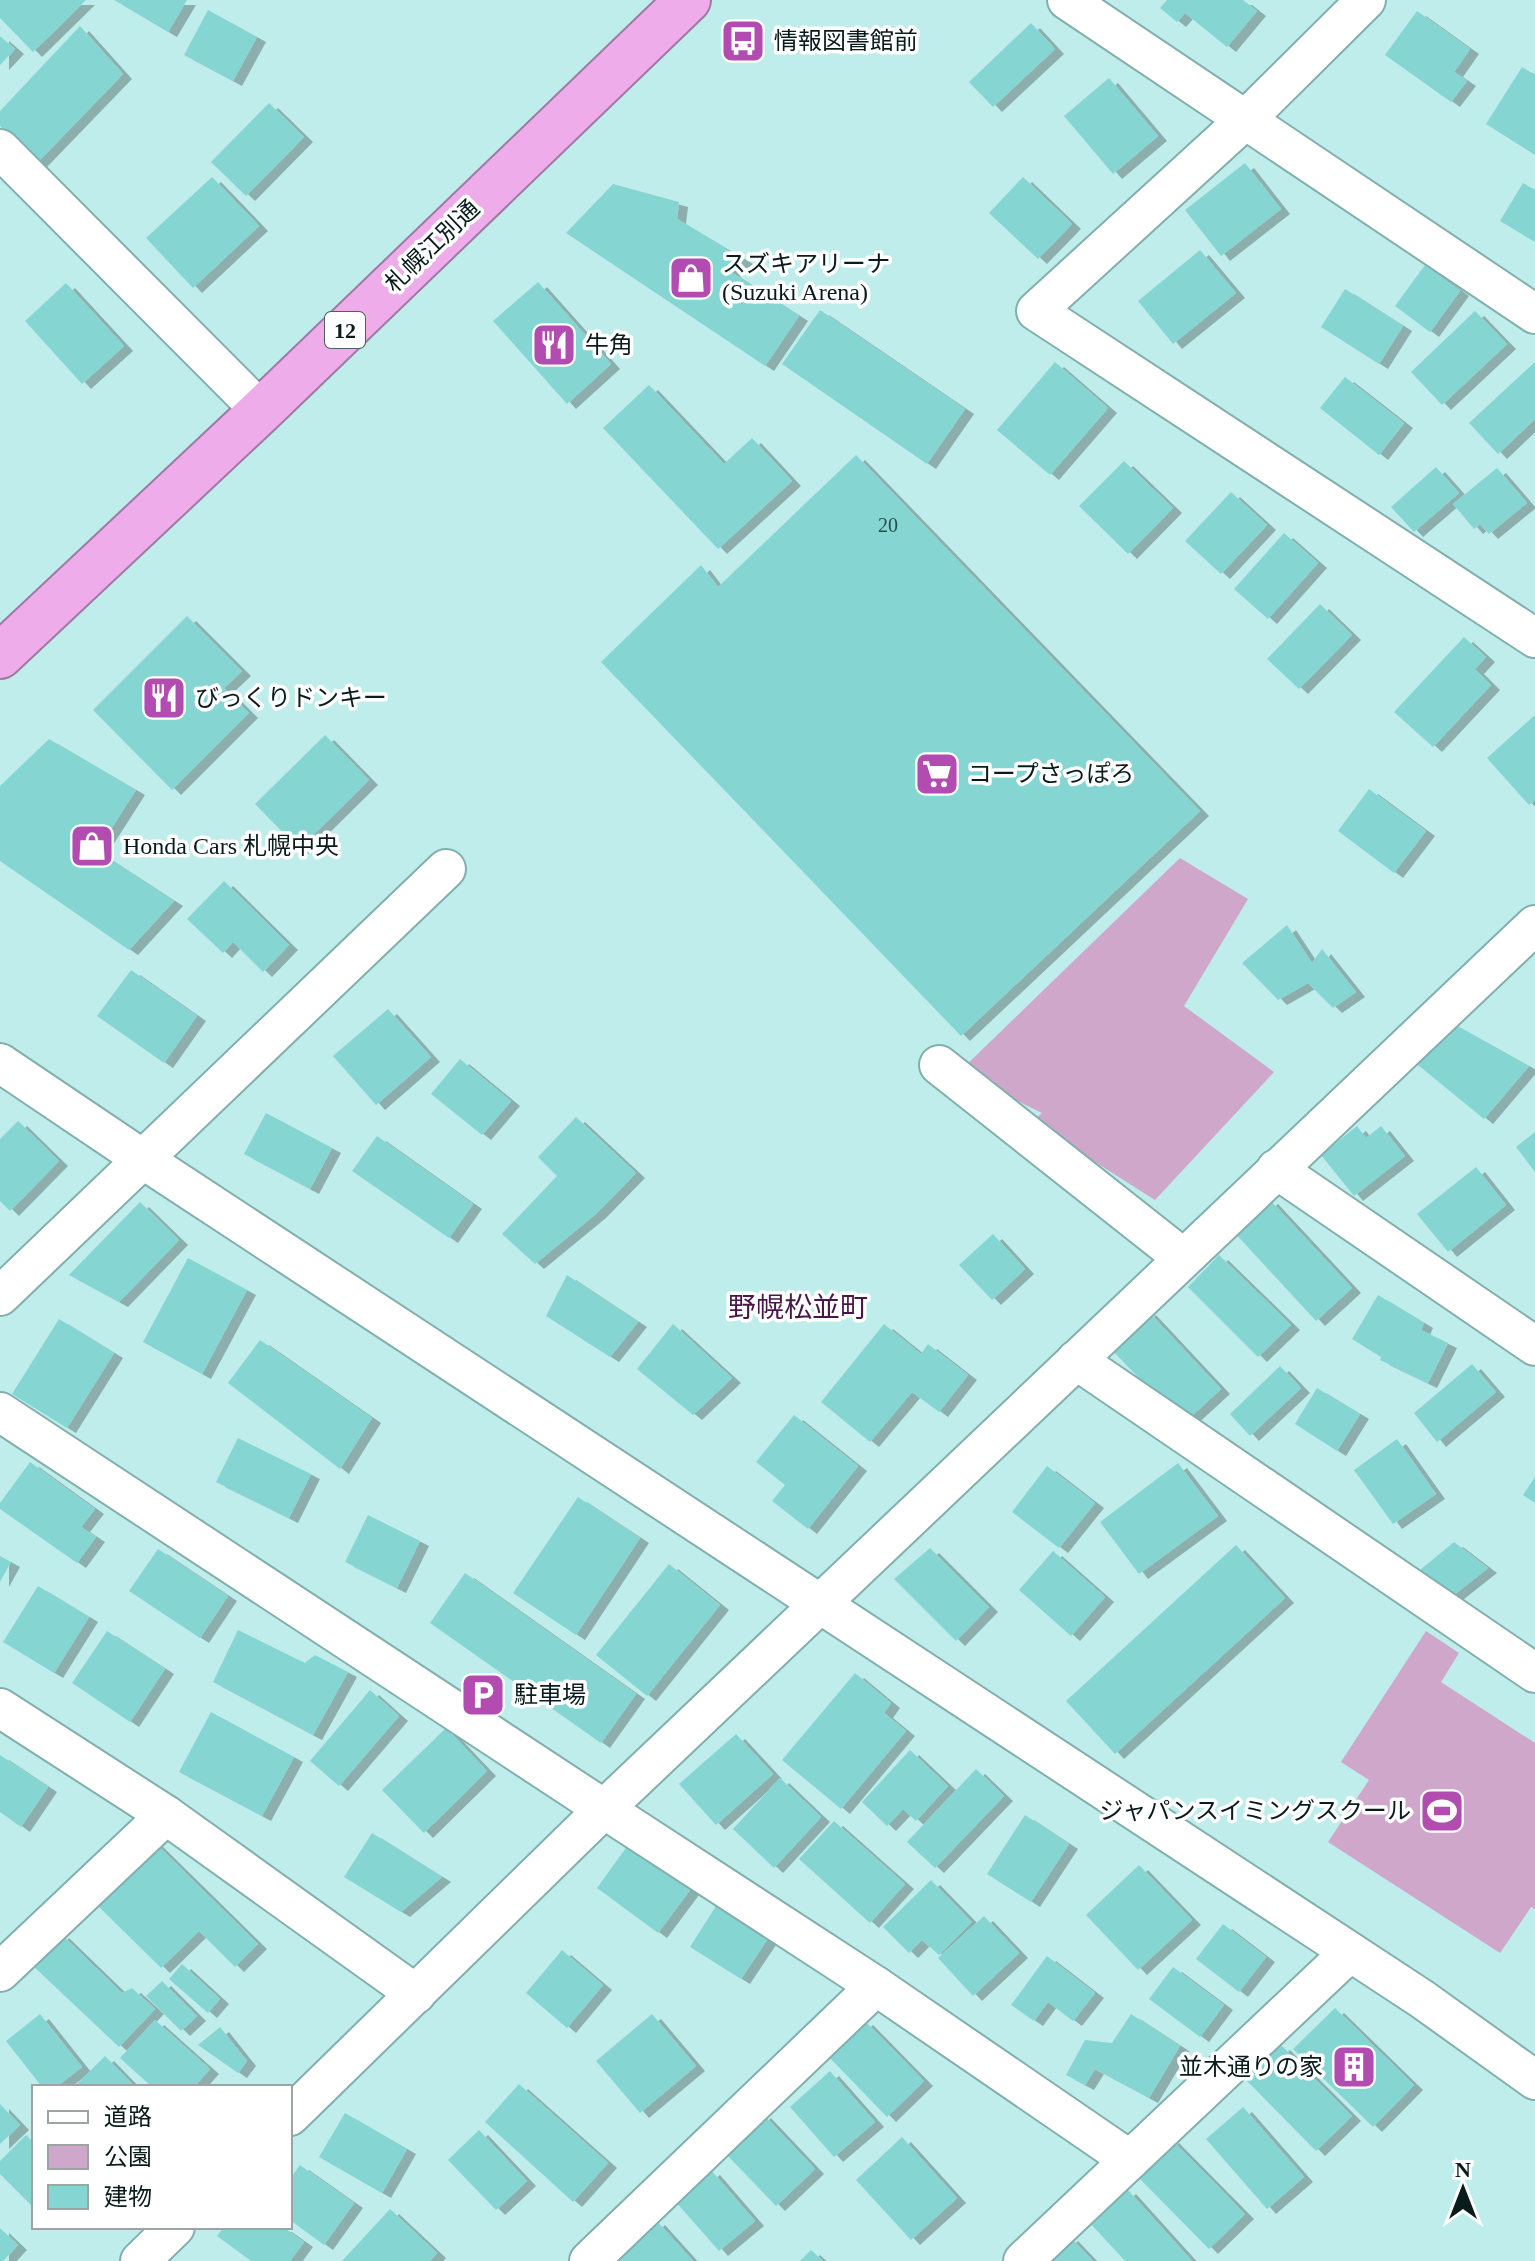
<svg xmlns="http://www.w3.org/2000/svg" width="1535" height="2261" font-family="'Times New Roman','Noto Sans JP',serif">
<defs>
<filter id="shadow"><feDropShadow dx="9" dy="5" stdDeviation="0" flood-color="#0004"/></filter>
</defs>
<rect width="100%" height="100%" fill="#bfedeb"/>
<g fill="#cea7cb">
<polygon points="1180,858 1248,899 1184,1006 1274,1072 1155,1200 1032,1122 1042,1113 959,1072"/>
<polygon points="1426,1631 1459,1653 1441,1682 1535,1743 1535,1909 1531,1907 1500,1953 1328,1842 1369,1780 1341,1762"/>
</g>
<g fill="#85d6d3" filter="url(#shadow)">
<polygon points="0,0 86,0 33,52 0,18"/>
<polygon points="114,0 187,0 168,32"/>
<polygon points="1167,0 1243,0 1257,11 1227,47 1185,13 1177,22 1160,8"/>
<polygon points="208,10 257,37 233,81 184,55"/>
<polygon points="1417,11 1470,49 1454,72 1467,81 1451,102 1385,55"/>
<polygon points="1031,23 1055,49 993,107 969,82"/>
<polygon points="80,26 123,74 38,162 0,126 0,111"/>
<polygon points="0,36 15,49 0,65"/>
<polygon points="1522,67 1535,75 1535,155 1486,124"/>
<polygon points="1109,78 1158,136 1113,174 1064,116"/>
<polygon points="269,103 304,137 246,196 211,162"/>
<polygon points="1245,163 1281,209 1221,256 1185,210"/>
<polygon points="212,177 259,226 193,288 146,238"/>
<polygon points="1023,177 1072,224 1038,259 989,213"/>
<polygon points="1523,183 1535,190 1535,242 1500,221"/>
<polygon points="613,184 679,202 677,219 744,259 731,272 799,316 765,366 566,233"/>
<polygon points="1200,250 1236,293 1173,344 1138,301"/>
<polygon points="1425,265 1460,291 1430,332 1395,306"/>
<polygon points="538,282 611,364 567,404 493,321"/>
<polygon points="66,283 124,346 82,384 25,321"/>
<polygon points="1345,289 1403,326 1379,364 1321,327"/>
<polygon points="820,310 965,409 927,464 782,364"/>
<polygon points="1475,311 1507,344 1442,405 1411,372"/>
<polygon points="1055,362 1108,408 1050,475 997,430"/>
<polygon points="1535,362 1535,419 1498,454 1469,423"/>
<polygon points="1345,377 1404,423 1379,455 1320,408"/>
<polygon points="649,385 724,464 752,438 792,481 718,549 603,428"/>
<polygon points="856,455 1200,811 961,1036 601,662 701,565 718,587"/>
<polygon points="1124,461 1173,508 1128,554 1079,506"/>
<polygon points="1436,467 1459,493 1414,532 1391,507"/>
<polygon points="1497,468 1527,503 1489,534 1480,524 1474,529 1453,504"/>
<polygon points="1231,492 1267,525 1221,574 1185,541"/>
<polygon points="1284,533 1318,563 1268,619 1234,589"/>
<polygon points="1320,604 1352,635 1299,689 1267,659"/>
<polygon points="187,616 242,671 224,688 249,713 172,790 93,710"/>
<polygon points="1464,637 1486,657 1475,669 1491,685 1433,747 1394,712"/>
<polygon points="1535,715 1535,800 1529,805 1487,758"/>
<polygon points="325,735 369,780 299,849 255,804"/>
<polygon points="49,739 136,790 97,851 174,901 129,950 0,861 0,786"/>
<polygon points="1369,789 1426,831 1394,873 1338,831"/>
<polygon points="224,881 289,945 263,972 233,942 223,953 187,919"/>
<polygon points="1287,925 1312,963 1322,949 1356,992 1333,1008 1308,983 1278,1000 1242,963"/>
<polygon points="131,970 197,1016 164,1063 97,1016"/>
<polygon points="388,1009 431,1057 376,1105 333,1056"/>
<polygon points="1452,1023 1529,1066 1484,1119 1418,1065"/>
<polygon points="460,1059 511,1101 482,1135 431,1094"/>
<polygon points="266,1113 332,1148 310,1189 244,1154"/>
<polygon points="576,1117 636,1173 597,1213 535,1264 502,1234 557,1176 538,1157"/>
<polygon points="18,1121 59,1161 10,1211 0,1201 0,1139"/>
<polygon points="1357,1126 1366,1138 1381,1126 1405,1156 1354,1196 1321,1155"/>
<polygon points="1535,1132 1535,1172 1516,1147"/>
<polygon points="377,1136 473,1204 449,1238 352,1171"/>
<polygon points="1476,1167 1506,1205 1448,1252 1417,1214"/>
<polygon points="1269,1199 1352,1288 1316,1321 1233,1231"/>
<polygon points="140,1202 179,1240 119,1302 69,1275"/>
<polygon points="993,1234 1025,1269 992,1300 959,1265"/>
<polygon points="1219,1255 1291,1325 1258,1357 1188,1287"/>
<polygon points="188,1258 247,1290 202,1374 143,1342"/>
<polygon points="567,1275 638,1322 610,1357 546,1316"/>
<polygon points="1378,1295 1424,1323 1421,1330 1448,1343 1428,1383 1380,1360 1381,1357 1352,1339"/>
<polygon points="1147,1310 1221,1389 1183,1424 1108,1346"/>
<polygon points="59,1319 114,1353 67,1428 12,1394"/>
<polygon points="673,1324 732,1378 693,1415 637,1369"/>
<polygon points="884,1324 921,1354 928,1344 968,1375 939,1412 912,1392 870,1442 821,1402"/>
<polygon points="260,1340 372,1418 340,1469 228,1383"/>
<polygon points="1472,1364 1496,1392 1437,1442 1414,1413"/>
<polygon points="1280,1366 1301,1388 1250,1436 1230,1414"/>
<polygon points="1317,1388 1360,1414 1337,1451 1295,1424"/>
<polygon points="794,1415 858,1466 808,1529 772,1501 785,1485 756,1462"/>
<polygon points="238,1438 311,1474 289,1518 216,1482"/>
<polygon points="1397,1439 1436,1494 1393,1524 1354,1470"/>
<polygon points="30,1462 95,1509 81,1527 96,1537 77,1563 0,1509 0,1503"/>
<polygon points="1178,1463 1218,1516 1139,1574 1100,1522"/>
<polygon points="1047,1466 1095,1503 1059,1548 1012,1512"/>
<polygon points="1535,1477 1535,1503 1523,1495"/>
<polygon points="578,1497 640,1538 576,1635 513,1593"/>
<polygon points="368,1515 420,1541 397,1588 345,1562"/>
<polygon points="1454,1542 1488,1568 1445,1602 1420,1570"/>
<polygon points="1236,1545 1285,1598 1115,1754 1066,1701"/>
<polygon points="930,1548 989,1607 956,1641 894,1579"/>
<polygon points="158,1549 228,1596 200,1638 129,1591"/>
<polygon points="1053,1551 1105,1597 1071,1636 1019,1590"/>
<polygon points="0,1556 11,1562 0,1582"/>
<polygon points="669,1564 720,1605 647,1696 596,1655"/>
<polygon points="465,1573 636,1694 601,1743 430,1623"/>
<polygon points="38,1586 89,1617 54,1673 3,1642"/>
<polygon points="238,1630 305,1663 315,1655 348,1672 313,1735 213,1682"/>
<polygon points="107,1631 165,1669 130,1722 72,1683"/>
<polygon points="855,1673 891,1703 884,1713 906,1731 841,1809 782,1760"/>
<polygon points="370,1690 399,1716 339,1786 310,1761"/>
<polygon points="211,1712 294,1757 262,1816 179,1772"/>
<polygon points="446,1728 487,1771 424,1833 382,1790"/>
<polygon points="736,1734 773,1774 716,1825 679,1784"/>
<polygon points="910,1750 948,1786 916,1821 903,1809 887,1826 862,1802"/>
<polygon points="0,1755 48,1787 21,1827 0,1812"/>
<polygon points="976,1769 1004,1796 935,1868 907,1842"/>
<polygon points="780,1778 821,1817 774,1868 733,1829"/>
<polygon points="1025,1815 1069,1844 1031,1902 987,1874"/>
<polygon points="834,1821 905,1884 870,1923 799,1859"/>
<polygon points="372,1833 442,1877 401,1912 344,1877"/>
<polygon points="151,1839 258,1944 235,1967 199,1931 161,1968 91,1899"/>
<polygon points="628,1845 690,1890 658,1933 597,1888"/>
<polygon points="1139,1865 1192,1920 1138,1970 1086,1915"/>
<polygon points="931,1880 972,1922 939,1955 922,1940 909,1953 883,1927"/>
<polygon points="716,1906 767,1940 741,1979 690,1947"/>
<polygon points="984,1916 1019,1953 973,1996 938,1958"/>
<polygon points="1223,1924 1266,1957 1239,1992 1196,1959"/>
<polygon points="60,1933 122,1993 132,1988 155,2009 119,2047 31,1964"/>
<polygon points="562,1950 603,1985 567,2028 526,1993"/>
<polygon points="1047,1956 1095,1993 1073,2021 1048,2002 1034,2021 1011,2005"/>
<polygon points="182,1964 220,1999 208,2013 169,1979"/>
<polygon points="1173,1967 1224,2005 1200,2037 1149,1999"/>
<polygon points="162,1981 197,2016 181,2031 146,1996"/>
<polygon points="1335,2008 1414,2085 1373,2127 1293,2049"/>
<polygon points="40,2014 82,2067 56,2087 42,2087 6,2041"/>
<polygon points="652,2014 696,2066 640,2113 596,2061"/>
<polygon points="1131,2014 1180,2046 1149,2098 1095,2069 1085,2085 1066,2075 1085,2040 1112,2043"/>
<polygon points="155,2020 210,2069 194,2087 152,2087 120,2058"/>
<polygon points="864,2020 924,2081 887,2117 827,2055"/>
<polygon points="220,2027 247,2061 238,2073 198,2045"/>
<polygon points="1281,2045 1352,2116 1316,2151 1246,2080"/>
<polygon points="105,2056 135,2087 74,2087"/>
<polygon points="830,2071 875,2122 834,2157 790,2107"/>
<polygon points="519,2084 608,2163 573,2202 485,2122"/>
<polygon points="0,2104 20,2125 0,2144"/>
<polygon points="1243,2107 1304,2177 1267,2209 1206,2139"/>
<polygon points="345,2113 407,2149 382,2193 319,2157"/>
<polygon points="762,2113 815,2169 776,2206 723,2151"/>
<polygon points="479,2130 527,2181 496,2210 448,2160"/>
<polygon points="26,2135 34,2143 34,2208 0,2174 0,2161"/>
<polygon points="902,2137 957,2198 911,2240 856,2180"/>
<polygon points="1170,2138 1245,2214 1209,2249 1134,2173"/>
<polygon points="300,2165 354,2203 324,2245 290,2220 290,2179"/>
<polygon points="711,2170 755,2221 719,2251 675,2201"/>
<polygon points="1127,2189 1192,2261 1125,2261 1090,2223"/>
<polygon points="390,2209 437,2253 430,2261 342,2261"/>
<polygon points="656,2220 693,2261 610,2261"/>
<polygon points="224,2227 283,2227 304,2242 290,2261 251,2261 217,2236"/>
<polygon points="0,2228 18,2245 3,2261 0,2261"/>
<polygon points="1069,2236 1093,2261 1043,2261"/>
<polygon points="811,2250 823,2261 800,2261"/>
</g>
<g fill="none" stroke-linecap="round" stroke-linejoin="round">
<g stroke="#82afad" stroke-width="42">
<g id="street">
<polyline points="1067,0 1535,314"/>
<polyline points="1366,0 1245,120 1036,311 1535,638"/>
<polyline points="0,149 261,411"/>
<polyline points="0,1063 141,1158 1422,1999 1535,2080"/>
<polyline points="939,1065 1183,1258"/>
<polyline points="1276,1169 1535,1346"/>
<polyline points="0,1296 446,869"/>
<polyline points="1076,1360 1535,1673"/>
<polyline points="0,1412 604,1809 876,1986 1130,2160"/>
<polyline points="0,1708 166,1815 416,1994"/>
<polyline points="0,1972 166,1815"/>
<polyline points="290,2116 604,1809 1535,925"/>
<polyline points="140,2261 175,2227"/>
<polyline points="589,2261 876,1986"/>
<polyline points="1023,2261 1350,1952"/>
</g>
</g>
<g stroke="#9e7aa2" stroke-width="48">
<polyline id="highway" points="0,656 261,411 688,0"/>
</g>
<use href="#street" stroke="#fff" stroke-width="38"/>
<use href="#highway" stroke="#eeadea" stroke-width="44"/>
</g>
<defs>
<g id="bus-square" transform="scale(2.3)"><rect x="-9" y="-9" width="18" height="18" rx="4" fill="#b34cb0" stroke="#fff"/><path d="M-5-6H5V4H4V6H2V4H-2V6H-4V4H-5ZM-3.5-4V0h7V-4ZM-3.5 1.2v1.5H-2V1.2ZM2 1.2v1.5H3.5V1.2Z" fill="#fff"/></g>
<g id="shop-square" transform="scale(2.3)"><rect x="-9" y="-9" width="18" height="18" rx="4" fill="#b34cb0" stroke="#fff"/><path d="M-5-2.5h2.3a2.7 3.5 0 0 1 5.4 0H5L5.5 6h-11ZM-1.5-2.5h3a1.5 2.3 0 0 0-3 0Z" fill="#fff"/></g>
<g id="restaurant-square" transform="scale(2.3)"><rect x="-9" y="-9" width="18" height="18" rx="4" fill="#b34cb0" stroke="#fff"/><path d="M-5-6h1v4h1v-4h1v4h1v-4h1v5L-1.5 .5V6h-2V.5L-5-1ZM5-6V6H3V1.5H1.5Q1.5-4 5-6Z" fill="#fff"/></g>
<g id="supermarket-square" transform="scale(2.3)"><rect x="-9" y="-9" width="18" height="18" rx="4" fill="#b34cb0" stroke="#fff"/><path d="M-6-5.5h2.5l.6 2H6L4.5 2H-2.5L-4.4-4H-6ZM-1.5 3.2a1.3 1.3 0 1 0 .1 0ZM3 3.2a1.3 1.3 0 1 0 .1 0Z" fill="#fff"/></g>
<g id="parking-square" transform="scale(2.3)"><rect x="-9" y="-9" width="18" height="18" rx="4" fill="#b34cb0" stroke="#fff"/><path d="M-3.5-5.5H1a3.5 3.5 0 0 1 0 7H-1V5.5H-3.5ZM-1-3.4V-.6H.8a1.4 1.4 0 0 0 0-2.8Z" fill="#fff"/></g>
<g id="stadium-square" transform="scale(2.3)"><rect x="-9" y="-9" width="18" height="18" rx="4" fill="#b34cb0" stroke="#fff"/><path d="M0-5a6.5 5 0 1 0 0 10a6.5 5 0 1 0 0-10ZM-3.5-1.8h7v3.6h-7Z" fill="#fff"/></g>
<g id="building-square" transform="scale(2.3)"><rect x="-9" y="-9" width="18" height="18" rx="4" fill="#b34cb0" stroke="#fff"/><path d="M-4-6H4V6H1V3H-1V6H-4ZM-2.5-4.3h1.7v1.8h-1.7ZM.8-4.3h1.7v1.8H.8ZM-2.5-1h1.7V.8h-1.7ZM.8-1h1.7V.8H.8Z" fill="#fff"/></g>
</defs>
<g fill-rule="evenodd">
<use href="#bus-square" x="743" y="41"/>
<use href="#shop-square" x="691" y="278"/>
<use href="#restaurant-square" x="554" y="345"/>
<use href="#restaurant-square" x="164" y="698"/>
<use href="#supermarket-square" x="937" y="774"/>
<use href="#shop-square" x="92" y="846"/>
<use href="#parking-square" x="483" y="1695"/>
<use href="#stadium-square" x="1442" y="1811"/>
<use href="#building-square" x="1354" y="2067"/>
</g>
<g text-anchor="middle" stroke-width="7" stroke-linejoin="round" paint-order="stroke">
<g font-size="20" fill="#284a49">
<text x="888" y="532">20</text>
</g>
<rect fill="#fff" stroke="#535f5f" stroke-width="2" x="325" y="312" width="40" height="36" rx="6"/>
<g font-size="22" font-weight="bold" fill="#091b1b">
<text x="345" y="338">12</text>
</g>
<g font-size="24" fill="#091b1b" stroke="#fff" text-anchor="start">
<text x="774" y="49">情報図書館前</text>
<text x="722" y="272">スズキアリーナ<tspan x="722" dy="28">(Suzuki Arena)</tspan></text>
<text x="585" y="353">牛角</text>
<text x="195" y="706">びっくりドンキー</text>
<text x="968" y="782">コープさっぽろ</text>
<text x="123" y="854">Honda Cars 札幌中央</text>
<text x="514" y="1703">駐車場</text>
<text x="1411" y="1819" text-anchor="end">ジャパンスイミングスクール</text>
<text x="1323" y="2075" text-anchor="end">並木通りの家</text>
</g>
<g font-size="24" fill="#091b1b" stroke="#fff">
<text transform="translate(432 246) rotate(-44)" y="8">札幌江別通</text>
</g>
<g font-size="28" fill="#481747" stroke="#fff">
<text x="798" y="1317">野幌松並町</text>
</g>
</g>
<rect x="32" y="2085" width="260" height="144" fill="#ffffff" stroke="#9da4a4" stroke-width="2"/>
<rect x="48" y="2111" width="40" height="12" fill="#ffffff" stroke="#9da4a4" stroke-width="2"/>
<text x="104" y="2125" font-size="24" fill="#091b1b">道路</text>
<rect x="48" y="2145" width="40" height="24" fill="#cea7cb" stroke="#9da4a4" stroke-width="2"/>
<text x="104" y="2165" font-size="24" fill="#091b1b">公園</text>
<rect x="48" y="2185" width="40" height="24" fill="#85d6d3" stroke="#9da4a4" stroke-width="2"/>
<text x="104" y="2205" font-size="24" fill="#091b1b">建物</text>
<g transform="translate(1463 2189)" stroke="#ffffff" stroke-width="6" paint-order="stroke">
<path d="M0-6L14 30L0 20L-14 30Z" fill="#091b1b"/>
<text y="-12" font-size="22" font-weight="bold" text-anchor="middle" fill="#091b1b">N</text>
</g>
</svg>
